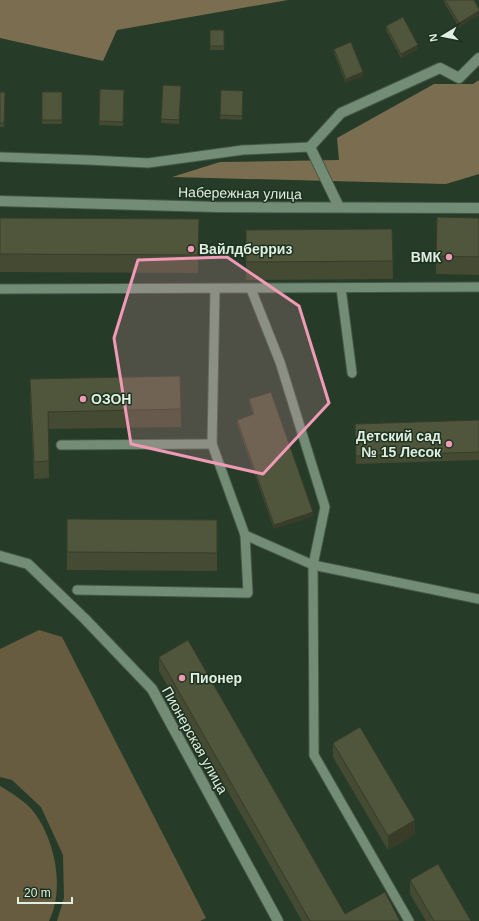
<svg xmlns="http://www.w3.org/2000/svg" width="479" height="921" font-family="Helvetica,sans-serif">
<rect width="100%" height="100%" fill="#263c29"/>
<g fill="#685c40">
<polygon points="39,630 62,637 206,918 200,921 57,921 64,898 63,855 41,807 12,780 0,777 0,649"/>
<path d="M0,786C13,794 27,802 36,815C55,842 65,890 49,921H0Z"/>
</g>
<g fill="#7a6d50">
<polygon points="0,0 288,0 117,30 103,61 0,38"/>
<polygon points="479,80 479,174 446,184 172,177 220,162 339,160 337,138 434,84 473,84"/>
</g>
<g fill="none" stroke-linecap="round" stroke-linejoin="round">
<g stroke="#455847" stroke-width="11">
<g id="service">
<polyline points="0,157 89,160 148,163 243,150 310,147"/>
<polyline points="341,288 352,373"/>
<polyline points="0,289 479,287"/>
<polyline points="251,289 280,362 325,507 313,565 314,755 409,921"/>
<polyline points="61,445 212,444"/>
<polyline points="245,535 313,565 479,599"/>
<polyline points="77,590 248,593 245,535 212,444 215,289"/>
</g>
</g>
<g stroke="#455847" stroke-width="12">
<g id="minor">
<polyline points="0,201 216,207 479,208"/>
<polyline points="339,207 310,147 341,113 440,68 459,78 479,58"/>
<polyline points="0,556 28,564 85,619 152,689 278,921"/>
</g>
</g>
<use href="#service" stroke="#738c76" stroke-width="9"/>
<use href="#minor" stroke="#738c76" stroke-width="10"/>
</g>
<g fill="#454a33">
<polygon points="444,0 474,0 479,9 479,15 459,27 444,2"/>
<polygon points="386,26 418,49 401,58 386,30"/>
<rect x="210" y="30" width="14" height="20"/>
<polygon points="334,49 363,76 346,83 334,53"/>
<polygon points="163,85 181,86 179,124 161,123"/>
<polygon points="100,89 124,90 123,126 99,125"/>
<polygon points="221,90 243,91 242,120 220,119"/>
<polygon points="0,92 5,92 4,127 0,127"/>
<rect x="42" y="92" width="20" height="32"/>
<polygon points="0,218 199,219 198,273 0,272"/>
<polygon points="479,218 479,275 436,274 436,256"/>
<polygon points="392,229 393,279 246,280 246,230"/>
<polygon points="180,376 181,427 48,429 49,478 34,479 30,396 30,379"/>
<polygon points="249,399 313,516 274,529 237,424 237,420 253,415 249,403"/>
<polygon points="479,420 479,460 356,464 355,432"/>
<polygon points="67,519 217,520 217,571 67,570"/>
<polygon points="159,657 345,914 400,921 302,921 159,671"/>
<polygon points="333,743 415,834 388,850 333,757"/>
<polygon points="410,880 471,921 426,921 410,894"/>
</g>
<g fill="#383c29">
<polygon points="479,11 479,15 459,27 459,23"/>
<polygon points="418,45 418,49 401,58 401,54"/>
<polygon points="363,72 363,76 346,83 346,79"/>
<polygon points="313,512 313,516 274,529 274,525"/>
<polygon points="415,820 415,834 388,850 388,836"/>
</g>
<g fill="#50563b" stroke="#383c29">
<polygon points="445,0 474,0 479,9 479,11 459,23"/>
<polygon points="403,17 418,45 401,54 386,26"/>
<rect x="210" y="30" width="14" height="16"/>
<polygon points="351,42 363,72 346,79 334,49"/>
<polygon points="163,85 181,86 179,120 161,119"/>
<polygon points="100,89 124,90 123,122 99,121"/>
<polygon points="221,90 243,91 242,116 220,115"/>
<polygon points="0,92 5,92 4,123 0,123"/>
<rect x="42" y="92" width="20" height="28"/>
<polygon points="437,217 479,218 479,257 436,256"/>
<polygon points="0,218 199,219 198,255 0,254"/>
<polygon points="392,229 393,261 246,262 246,230"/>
<polygon points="180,376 181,409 48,412 49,461 34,462 30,379"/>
<polygon points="271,392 313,512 274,525 237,420 254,414 249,399"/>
<polygon points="479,420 479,452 356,456 355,424"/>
<polygon points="67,519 217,520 217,553 67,552"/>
<polygon points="188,640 345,914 385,892 400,921 310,921 159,657"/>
<polygon points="360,727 415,820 388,836 333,743"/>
<polygon points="438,864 471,921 434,921 410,880"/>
</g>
<path fill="#f09ab7" fill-opacity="0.2" stroke="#f09ab7" stroke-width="3" stroke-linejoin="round" d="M227,257L299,306L329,403L263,474L131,444L114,338L138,260Z"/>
<g fill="#f09ab7" stroke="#1c321f" stroke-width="1.5">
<circle cx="191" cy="249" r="4"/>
<circle cx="449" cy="257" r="4"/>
<circle cx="83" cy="399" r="4"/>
<circle cx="449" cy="444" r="4"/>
<circle cx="182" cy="678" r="4"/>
</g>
<g text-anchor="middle" stroke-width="3" stroke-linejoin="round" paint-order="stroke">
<g font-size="14" fill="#e1eee2" stroke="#1c321f">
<text transform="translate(240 193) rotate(1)" y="5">Набережная улица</text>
<text transform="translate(195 740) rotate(61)" y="5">Пионерская улица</text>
</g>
<g font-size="14" font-weight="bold" fill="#e1eee2" stroke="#1c321f" text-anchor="start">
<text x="199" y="254">Вайлдберриз</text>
<text x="441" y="262" text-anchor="end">ВМК</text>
<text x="91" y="404">ОЗОН</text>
<text x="441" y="441" text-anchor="end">Детский сад<tspan x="441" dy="16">№ 15 Лесок</tspan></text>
<text x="190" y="683">Пионер</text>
</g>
</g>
<g transform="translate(443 36) rotate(260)" stroke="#1c321f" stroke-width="3" paint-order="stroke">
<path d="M0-3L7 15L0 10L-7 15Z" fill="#e1eee2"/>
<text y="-6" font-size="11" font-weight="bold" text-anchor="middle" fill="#e1eee2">N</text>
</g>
<path d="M18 897v6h54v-6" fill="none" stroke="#e1eee2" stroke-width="2"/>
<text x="24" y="897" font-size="12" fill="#e1eee2" stroke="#1c321f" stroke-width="3" paint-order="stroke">20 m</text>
</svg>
